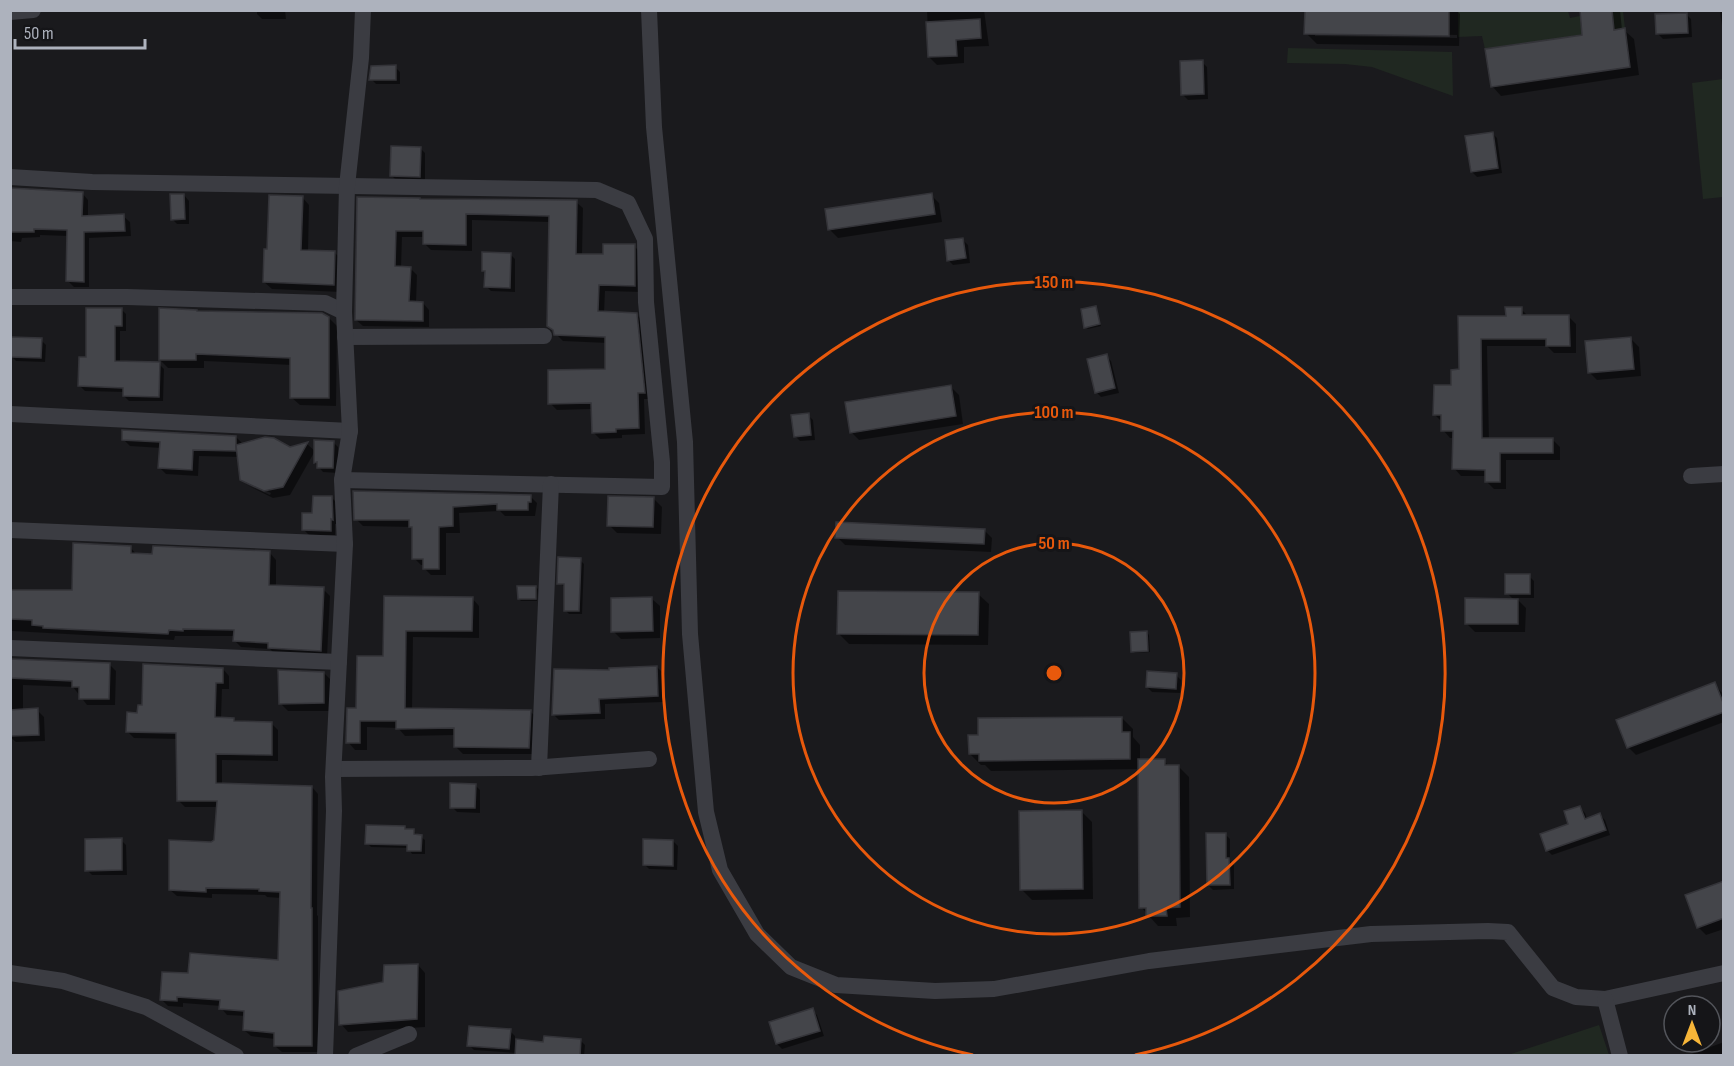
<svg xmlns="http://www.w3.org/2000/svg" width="1734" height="1066" font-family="'Sofia Sans Condensed',sans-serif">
<rect width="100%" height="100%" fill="#1a1a1d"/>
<g fill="#202821">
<polygon points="1458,11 1568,11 1570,18 1580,16 1581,24 1613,21 1612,11 1623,11 1625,28 1485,49 1482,36 1458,37"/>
<polygon points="1288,48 1452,52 1453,96 1372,67 1345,64 1287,63"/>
<polygon points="1723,79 1723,197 1703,199 1692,83"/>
<polygon points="1599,1025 1609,1055 1508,1055"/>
</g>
<g fill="#0007" fill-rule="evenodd">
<polygon points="257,10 285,10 286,19 262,19 257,14"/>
<polygon points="927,10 984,10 989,46 964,47 964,63 937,65 929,57"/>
<path d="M1306,10H1456L1460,14L1459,46L1317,44L1306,33ZM1315,32L1457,35V38L1315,36Z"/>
<polygon points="1581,10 1620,10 1622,30 1624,30 1634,39 1639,75 1501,96 1492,86 1584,36"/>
<polygon points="1720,12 1724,12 1724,39"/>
<polygon points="1686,14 1691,19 1692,37 1663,39 1658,34"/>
<polygon points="1202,62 1207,67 1208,99 1188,100 1183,95"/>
<polygon points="395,67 400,72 400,84 376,84 371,79"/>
<polygon points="1492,133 1497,138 1502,173 1477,177 1472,172"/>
<polygon points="420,148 425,153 425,181 397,181 392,176"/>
<polygon points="10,189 82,193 88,200 88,218 123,216 130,222 131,236 89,238 89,287 74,287 68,281 68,236 40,235 40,237 22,238 21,242 10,241"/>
<polygon points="184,195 189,201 189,224 177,224 172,219"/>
<polygon points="931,195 939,203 942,222 838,238 830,230"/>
<polygon points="302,197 309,205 308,252 334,252 342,260 341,292 272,289 264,282 268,250"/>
<polygon points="359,198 576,202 583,208 582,255 604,255 634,246 641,253 641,292 605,291 604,313 636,314 643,321 650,399 644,399 645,434 622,435 622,438 600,439 593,432 592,409 557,410 550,403 606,371 607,343 563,341 556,334 550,222 472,220 472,251 431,250 424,243 424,237 402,237 401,268 410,268 417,275 416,303 423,303 429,310 429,327 363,326 356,320"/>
<polygon points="963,240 968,245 970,263 953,265 948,260"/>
<polygon points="510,254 515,259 515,292 491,291 486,286 486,274 483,271"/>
<polygon points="1096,308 1101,326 1088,329 1086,327"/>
<polygon points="121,309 126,314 126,331 120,331 120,363 159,364 164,369 163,401 129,401 124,396 124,392 85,391 80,386 87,358"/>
<polygon points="1521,309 1528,316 1569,317 1576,324 1576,353 1554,353 1547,346 1487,346 1489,440 1553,440 1560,447 1560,460 1506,460 1506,489 1494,489 1487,482 1487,476 1461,476 1454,468 1454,438 1450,438 1443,430 1443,423 1435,415 1460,371 1460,317 1507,317"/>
<polygon points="329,318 337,326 336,406 300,405 292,398 292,365 204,361 204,368 168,368 160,360"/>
<polygon points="1631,339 1639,347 1641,376 1597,380 1589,372"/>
<polygon points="41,340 46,345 45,362 16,361 11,356"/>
<polygon points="1106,356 1111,361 1119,393 1101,397 1096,392"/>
<polygon points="951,387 959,395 963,424 859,440 851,432"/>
<polygon points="808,415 813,420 815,440 800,441 795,436"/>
<polygon points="236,437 243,444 290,449 307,444 315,451 290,495 273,498 247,485 270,495 271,493 247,481 247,484 242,479 239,457 199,456 198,476 166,474 159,467 161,448 130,446 123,439"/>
<polygon points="333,442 338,447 338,473 323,472 315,463"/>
<polygon points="530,496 537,503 535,516 505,516 500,511 459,513 460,533 446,533 446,575 431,575 424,568 424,565 421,565 414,558 414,530 411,527 363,526 356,519"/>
<polygon points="332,498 337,503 338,524 335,524 335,535 309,535 304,530 314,515"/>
<polygon points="654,499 662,507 661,534 617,533 609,525"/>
<polygon points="984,530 992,538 991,552 845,545 837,537"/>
<polygon points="130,547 137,555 270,553 276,560 276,587 323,589 330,596 327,657 276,655 270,649 241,647 235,641 235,636 175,636 174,640 12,631 10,646 10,591 73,592"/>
<polygon points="580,560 584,564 582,614 569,614 565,610 565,587 559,583"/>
<polygon points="1529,576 1534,581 1534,598 1516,598 1526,608 1525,632 1475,632 1467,624 1514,600 1507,593"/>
<polygon points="536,587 538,589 537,601 521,601 519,599"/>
<polygon points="978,594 989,604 988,645 849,644 839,634"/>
<polygon points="386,597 472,598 479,606 479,638 413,637 412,710 530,711 538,719 536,754 463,754 456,747 456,735 405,736 398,728 367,727 367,750 355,750 348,742 357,709 385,658"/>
<polygon points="652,599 660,606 660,638 621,639 613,631"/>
<polygon points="1147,632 1149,635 1150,652 1135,653 1133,651"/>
<polygon points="10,659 109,664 116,671 115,705 87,705 73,687 23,685 23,711 37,710 44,717 45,741 16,742 10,737"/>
<polygon points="657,667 663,673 664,702 605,704 605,719 559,720 553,714 610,671"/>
<polygon points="223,669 229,676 229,689 222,689 221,718 234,719 237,723 272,724 278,730 278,761 222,760 222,784 312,787 318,794 317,915 318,916 318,1052 282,1052 275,1046 275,1039 251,1036 244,1030 246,1016 227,1015 221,1008 221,1006 183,1003 183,1007 168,1006 162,1000 190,975 279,962 281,898 267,897 265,895 212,894 212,898 177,896 170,890 211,843 216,841 218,807 185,807 178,800 178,739 134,738 128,732 139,714"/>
<polygon points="324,673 332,681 332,711 288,711 280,703"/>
<polygon points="1176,675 1181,680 1180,693 1152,692 1147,687"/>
<polygon points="1714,684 1724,695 1724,722 1636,755 1628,747"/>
<polygon points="1122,718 1133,729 1133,737 1140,745 1140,761 1164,761 1170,767 1178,766 1189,777 1190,917 1176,918 1177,926 1158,926 1141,907 1140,769 991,771 985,765 981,765 970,754"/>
<polygon points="475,785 480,790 480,813 457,812 452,807"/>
<polygon points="1580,808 1585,813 1587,819 1600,815 1605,820 1610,835 1552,855 1547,850 1570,825"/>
<polygon points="1082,812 1092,822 1093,899 1032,900 1021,889"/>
<polygon points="404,827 408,831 413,831 425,840 425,854 412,854 408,848 371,847 367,843"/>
<polygon points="1225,834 1230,839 1230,861 1234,865 1234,889 1213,890 1208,885"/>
<polygon points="121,840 126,845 127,875 92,875 87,870"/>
<polygon points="673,841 678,846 677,870 649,869 644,864"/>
<polygon points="1724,883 1724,929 1706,935 1698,927"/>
<polygon points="418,965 425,973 425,1027 348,1032 341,1024 385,984"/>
<polygon points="812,1010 817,1015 824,1036 782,1049 777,1044"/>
<polygon points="510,1031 515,1036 515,1041 545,1044 580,1040 585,1045 584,1056 516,1056 516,1053 474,1050 469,1045"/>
<polygon points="1724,1042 1724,1056 1686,1056"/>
</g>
<g fill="#44454a" stroke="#343439" stroke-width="1.5">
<polygon points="1305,10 1449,10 1449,36 1304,34"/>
<polygon points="1580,10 1612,10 1614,30 1625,28 1630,67 1491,87 1485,49 1582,35"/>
<polygon points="1687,13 1688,33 1656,34 1655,14"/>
<polygon points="980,19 981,38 956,40 957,56 928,57 926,22"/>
<polygon points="1203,60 1204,94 1181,95 1180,61"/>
<polygon points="396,65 396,80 369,80 371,66"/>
<polygon points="1493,132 1498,168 1471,172 1465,136"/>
<polygon points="391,146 421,147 420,177 390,176"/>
<polygon points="10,188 83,192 82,216 124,214 125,231 84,232 84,282 66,281 67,230 34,229 34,232 10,232"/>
<polygon points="932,193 935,214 828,230 825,209"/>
<polygon points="170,194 184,194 185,219 171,220"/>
<polygon points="269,195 303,196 301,250 335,251 334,285 263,282 264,249 267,249"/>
<polygon points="357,197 420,198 420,199 577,200 576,254 603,254 603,244 635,244 635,286 599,285 598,311 637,313 645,393 638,393 639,428 616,429 616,432 592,433 591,403 548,404 548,370 605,369 605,337 554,335 553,330 547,326 549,216 466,214 466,245 423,244 423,231 396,231 395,266 411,267 409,301 423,302 423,321 355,320"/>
<polygon points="963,238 966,258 947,261 945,240"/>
<polygon points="482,252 511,253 510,288 484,287 485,271 482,271"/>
<polygon points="1096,306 1100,324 1084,328 1081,309"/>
<polygon points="1505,307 1522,307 1522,315 1569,315 1570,346 1546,346 1546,339 1481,339 1482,438 1553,438 1553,453 1500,453 1500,482 1485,482 1485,470 1452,469 1453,431 1441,431 1441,415 1433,415 1434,385 1451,385 1451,370 1459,369 1458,316 1506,316"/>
<polygon points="86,308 122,308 122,326 115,326 115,361 160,362 159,397 123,396 123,388 78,386 79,357 86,357"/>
<polygon points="159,308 197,310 197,311 322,313 329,317 329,398 290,398 290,358 196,354 196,360 159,360"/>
<polygon points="10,337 42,338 41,358 10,357"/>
<polygon points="1631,337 1634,369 1588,373 1585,341"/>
<polygon points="1107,354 1115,388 1095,393 1087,359"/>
<polygon points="951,385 956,416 850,433 845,402"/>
<polygon points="809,413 811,435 794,437 791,415"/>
<polygon points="122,430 236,436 236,451 193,450 192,470 158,468 160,442 122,440"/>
<polygon points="265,437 274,438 290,447 308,442 283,487 264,491 240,480 236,445"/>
<polygon points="314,440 334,441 333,468 317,468 317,462 314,463"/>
<polygon points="353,491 531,495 531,502 528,502 528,510 497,510 497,504 453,507 453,526 439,527 439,569 423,569 423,559 412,559 412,527 409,527 409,520 354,520"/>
<polygon points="313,496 332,496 333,520 331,519 331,531 302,530 302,513 312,513"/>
<polygon points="608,496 654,497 653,527 607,526"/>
<polygon points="836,522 985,529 984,544 835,538"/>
<polygon points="73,543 131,546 131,553 152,554 153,546 270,551 269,585 324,587 321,651 268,648 268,643 233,641 234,630 183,629 183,631 169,630 168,634 43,628 43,626 32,625 32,620 10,619 10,590 72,590"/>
<polygon points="558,557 581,558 579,611 564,611 564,584 557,584"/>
<rect x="1505" y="574" width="25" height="20"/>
<polygon points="517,586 536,586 536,599 518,599"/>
<polygon points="838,591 979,592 978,635 837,634"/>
<polygon points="384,596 473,597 472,631 406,631 405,708 531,710 529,748 454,747 454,728 396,729 396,721 360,721 360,743 346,743 347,708 356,708 357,656 383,656"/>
<polygon points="652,597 653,631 611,632 611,598"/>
<polygon points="1465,598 1518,599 1518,624 1465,624"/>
<polygon points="1147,631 1148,651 1131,652 1130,632"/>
<polygon points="10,659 110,663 109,699 79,699 79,687 72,687 72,681 10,678"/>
<polygon points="143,664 223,668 223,683 216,683 215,717 234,718 234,721 272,722 272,755 216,754 216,783 312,786 311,908 312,908 312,1046 274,1046 274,1033 243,1030 244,1011 219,1009 220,1000 177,997 177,1001 160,1000 162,972 188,973 190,953 278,960 280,892 259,891 259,889 206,888 206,892 169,890 169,840 211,842 214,840 217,801 177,801 176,733 126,732 127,712 137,713 138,705 142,705"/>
<polygon points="657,666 658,696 599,699 600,713 552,715 554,669 609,670 609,668"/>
<polygon points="278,670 324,672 324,703 279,704"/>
<polygon points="1147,671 1177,673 1176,689 1146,687"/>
<polygon points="1715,682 1724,705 1724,712 1627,748 1616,720"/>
<polygon points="38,708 39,735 10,736 10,710"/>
<polygon points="1122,717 1122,732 1130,732 1130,759 979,761 979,754 969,754 968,735 978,735 978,718"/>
<polygon points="1138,759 1165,759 1165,765 1179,765 1180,907 1166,908 1167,916 1146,916 1146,908 1139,908"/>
<polygon points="450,783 476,784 475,808 450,808"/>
<polygon points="1580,806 1585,819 1600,813 1606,830 1546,851 1540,834 1568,824 1564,811"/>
<polygon points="1082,810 1083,889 1020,890 1019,811"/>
<polygon points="366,825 405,826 405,829 414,829 414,834 422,835 421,851 407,851 407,845 365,844"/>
<polygon points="1206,833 1226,833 1226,858 1229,858 1230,885 1207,885"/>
<polygon points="122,838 122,870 85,871 85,839"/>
<polygon points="643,839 673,840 673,866 643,865"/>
<polygon points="1724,881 1724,918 1697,928 1685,895"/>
<polygon points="418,964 417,1019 339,1025 338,991 383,982 384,965"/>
<polygon points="813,1008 820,1031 776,1044 769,1022"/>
<polygon points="469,1026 511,1029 509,1049 467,1046"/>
<polygon points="544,1036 581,1039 580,1056 515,1056 516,1039 543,1042"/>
</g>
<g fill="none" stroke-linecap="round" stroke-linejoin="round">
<g stroke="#3b3c42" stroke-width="16">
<polyline points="649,10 654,127 685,442 690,634 706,812 720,870 757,934 791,967 836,985 935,991 994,989 1149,961 1371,934 1488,931 1508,932 1553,988 1576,997 1605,999 1724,973"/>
<polyline points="10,12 33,10"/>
<polyline points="10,177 92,182 597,190 628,203 645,239 646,302 662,462 662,487 342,480"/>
<polyline points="10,297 127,297 325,303 344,312"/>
<polyline points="345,337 544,336"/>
<polyline points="10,414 350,431"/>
<polyline points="1691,476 1724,474"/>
<polyline points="10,530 345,544"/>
<polyline points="10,648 339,662"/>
<polyline points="539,768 551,484"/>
<polyline points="334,769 532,768 649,759"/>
<polyline points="10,973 63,981 146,1007 236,1056"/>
<polyline points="1605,999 1620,1056"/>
<polyline points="325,1056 334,811 333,777 345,544 342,480 350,431 344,312 347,186 361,58 363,10"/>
<polyline points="356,1056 409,1034"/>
</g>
</g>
<g fill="none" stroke="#e8590c" stroke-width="3">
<circle cx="1054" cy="673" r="130"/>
<circle cx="1054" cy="673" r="261"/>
<path d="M973 1055A391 391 0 1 1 1135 1055"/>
</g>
<circle cx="1054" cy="673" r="9" fill="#e8590c" stroke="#151518" stroke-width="3"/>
<g font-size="18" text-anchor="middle" font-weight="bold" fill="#e8590c" stroke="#151518" stroke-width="6" stroke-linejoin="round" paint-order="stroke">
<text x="1054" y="288">150 m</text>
<text x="1054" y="418">100 m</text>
<text x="1054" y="549">50 m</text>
</g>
<rect width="1734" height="1066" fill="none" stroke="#adb2bd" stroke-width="24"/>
<g transform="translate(1692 1024)"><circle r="28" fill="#151518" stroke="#52545a" stroke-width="1.5"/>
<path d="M0-4.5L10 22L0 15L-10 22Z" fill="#f7b538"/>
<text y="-9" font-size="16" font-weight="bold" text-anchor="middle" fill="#adb2bd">N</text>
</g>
<path d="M15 39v9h130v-9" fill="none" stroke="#adb2bd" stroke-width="3"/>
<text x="24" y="39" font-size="18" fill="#adb2bd" stroke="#151518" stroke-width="4.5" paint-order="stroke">50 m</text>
</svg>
